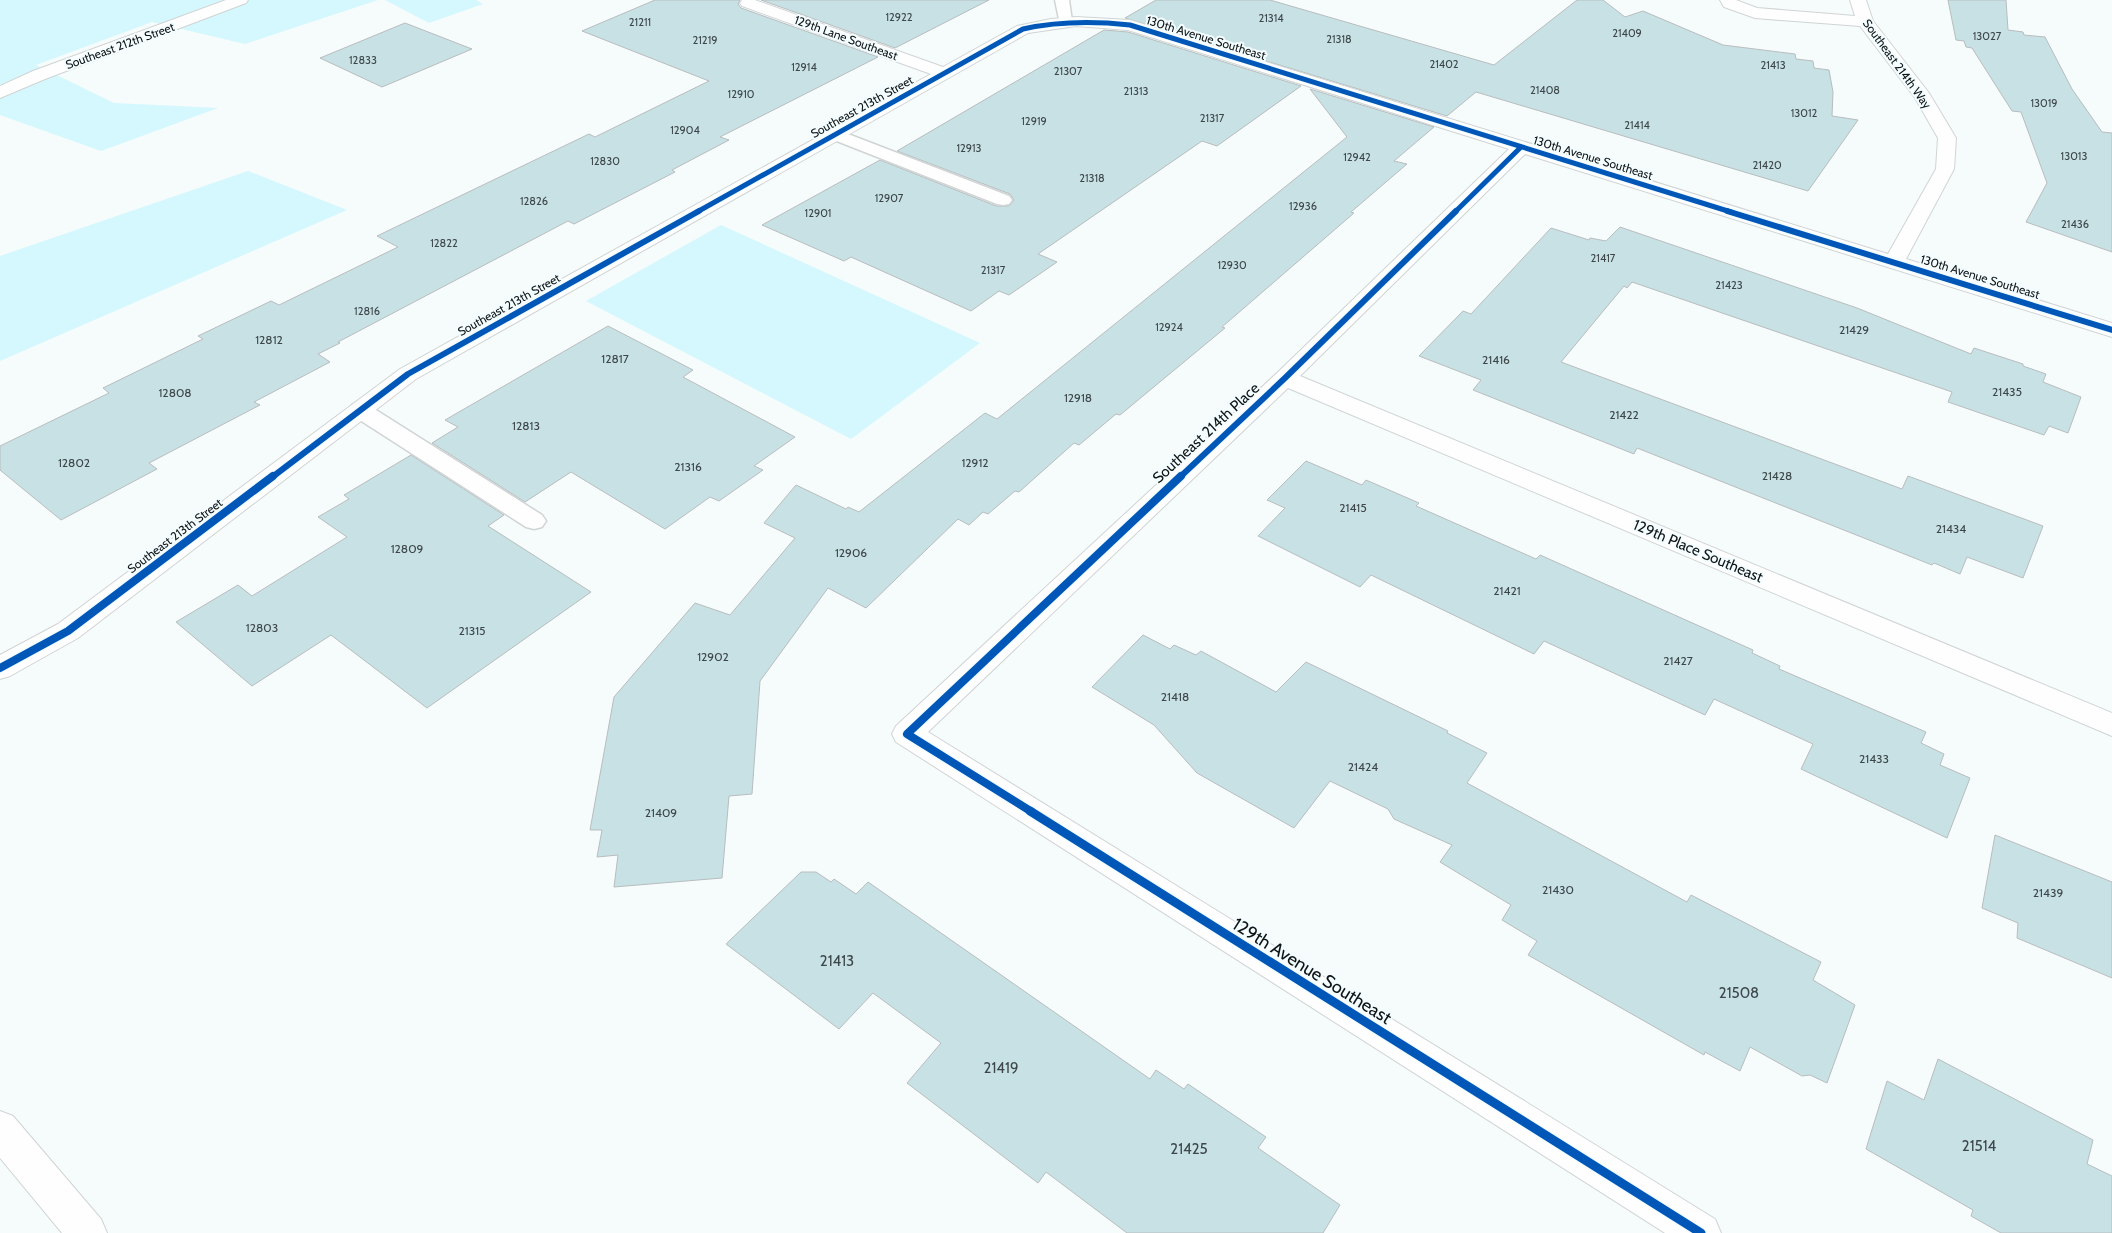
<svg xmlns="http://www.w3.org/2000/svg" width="2112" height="1233" font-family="Cabin,sans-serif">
<rect width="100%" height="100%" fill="#f6fbfb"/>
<g fill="#d4f8fd">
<polygon points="0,0 378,0 245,44 152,22 36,65 114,103 218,108 101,151 0,115"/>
<polygon points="385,0 476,0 483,4 429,23"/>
<polygon points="248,171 347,210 0,361 0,256"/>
<polygon points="721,225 980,343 851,439 586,301"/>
</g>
<g fill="#c8e1e5" stroke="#b8bdbe">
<polygon points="655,0 740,0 738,4 741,8 878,57 720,137 729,140 672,170 675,172 574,224 568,221 338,342 340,343 318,354 330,362 254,402 260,405 149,463 157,469 61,520 0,470 0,446 109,393 103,388 203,339 198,336 271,301 279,305 398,247 377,236 589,134 595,137 709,81 582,31"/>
<polygon points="761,0 989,0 895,48"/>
<polygon points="1156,0 1270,0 1494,65 1577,0 1603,0 1625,17 1643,11 1723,45 1795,54 1796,59 1813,61 1814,68 1829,70 1833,92 1832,116 1858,120 1808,191 1476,92 1447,116 1125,18"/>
<polygon points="1948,0 2006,0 2008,30 2023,32 2024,35 2045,37 2072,89 2102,132 2112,133 2112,252 2026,222 2047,183 2021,112 2012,111 1972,48 1966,47 1964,41 1956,40"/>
<polygon points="405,23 472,49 382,87 320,58"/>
<polygon points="1104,30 1128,32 1301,86 1217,146 1202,141 1038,254 1057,262 1009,295 999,291 971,311 851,257 844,261 762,225 880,160 996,206 1009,206 1014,200 1010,194 897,151"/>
<polygon points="1310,89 1434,127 1394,161 1407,164 1351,212 1354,213 1222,327 1225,328 1120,415 1116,414 1079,445 1074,443 1019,492 1015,491 988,514 983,512 969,525 958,519 866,608 828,588 760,681 752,794 729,796 722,878 614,887 618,855 597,857 602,830 590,830 614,697 695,603 730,615 795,538 764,523 796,485 846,509 848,507 859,512 985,413 997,419 1347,137"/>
<polygon points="1620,227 1857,308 1971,354 1974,348 2023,364 2023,366 2046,374 2043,382 2081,397 2068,433 2049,426 2044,435 1948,402 1952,392 1632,282 1627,288 1624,286 1561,362 1902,489 1908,476 2043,526 2023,578 1967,557 1960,574 1934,563 1932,565 1637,448 1634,454 1473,390 1481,380 1419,356 1463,311 1471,314 1551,228 1589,240 1590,238 1606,241"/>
<polygon points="608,326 693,370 683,377 795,437 754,466 763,470 719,501 710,497 665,529 571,472 525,502 432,443 458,427 445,420"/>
<polygon points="411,455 504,515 488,526 591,592 427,708 331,635 252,686 176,622 238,585 252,596 347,537 318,517 349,499 344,495"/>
<polygon points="1306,461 1362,485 1366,480 1419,503 1416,506 1536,559 1540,555 1753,650 1752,653 1780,666 1779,669 1926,732 1921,743 1944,754 1940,765 1970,778 1947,838 1801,769 1813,744 1714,699 1705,715 1544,641 1534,654 1371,575 1360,587 1258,536 1285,508 1267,500"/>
<polygon points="1143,635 1170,649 1174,645 1196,655 1201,651 1276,692 1306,662 1448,731 1447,733 1487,753 1467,783 1687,902 1691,895 1821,962 1813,980 1855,1005 1827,1083 1810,1075 1802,1076 1750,1047 1740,1071 1705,1052 1704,1055 1528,955 1537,941 1502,920 1511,905 1440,862 1452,845 1394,819 1388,809 1330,781 1294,828 1197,773 1154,725 1092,687"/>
<polygon points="1995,835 2112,882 2112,978 2017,938 2018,923 1982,908"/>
<polygon points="801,872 816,872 831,882 834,879 856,894 868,882 1150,1079 1156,1070 1184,1089 1188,1084 1266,1137 1258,1148 1340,1205 1323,1233 1127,1233 1046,1172 1038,1183 907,1083 941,1043 873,993 839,1029 726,944"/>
<polygon points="1938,1059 2093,1140 2087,1164 2112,1176 2112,1233 2001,1233 1971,1216 1973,1210 1866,1149 1887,1081 1924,1100"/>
</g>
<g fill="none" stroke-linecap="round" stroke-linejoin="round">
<g stroke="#d0d4d4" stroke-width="3">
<g id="service">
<polygon points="1055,0 1069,0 1072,21 1070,24 1060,24"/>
<polygon points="835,129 1009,196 1012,200 1009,204 1003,205 997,204 829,138 827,134 829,130"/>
<polygon points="360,403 368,405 542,515 546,521 542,527 534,529 526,527 352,415 349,410 352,405"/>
</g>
</g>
<g stroke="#d0d4d4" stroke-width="2">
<g id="minor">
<polygon points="226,0 248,0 246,3 45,79 0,98 0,86 33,71"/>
<polygon points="742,0 755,0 943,67 1017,26 1051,19 1076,17 1130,20 1888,254 1936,169 1938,138 1915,98 1860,26 1755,18 1724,7 1720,0 1736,0 1757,8 1855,16 1850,0 1866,0 1873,21 1929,93 1956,138 1954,169 1906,259 2112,323 2112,337 1525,154 1300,376 2112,713 2112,736 1288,388 928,732 1715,1219 1721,1233 1665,1233 896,742 892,734 896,726 1277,373 1509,149 1128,30 1076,26 1028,33 416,379 78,638 10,676 0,679 0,655 58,624 400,369 931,74 742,6 740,3"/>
<polygon points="0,1111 13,1116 101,1219 107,1233 62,1233 0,1158"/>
</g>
</g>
<use href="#service" fill="#fefefe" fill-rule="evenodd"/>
<use href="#minor" fill="#fefefe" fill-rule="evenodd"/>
<g stroke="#f3fcfe" stroke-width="7">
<g id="cycleway-far3">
<path d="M697,212L1023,29C1059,21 1093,21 1130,25L1731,212"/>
<polyline points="1455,212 1520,148"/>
</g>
</g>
<g stroke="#f3fcfe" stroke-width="9">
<g id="cycleway-far2">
<polyline points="1727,211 2112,330"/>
<polyline points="271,478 408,374 699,211"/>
<polyline points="1179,478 1285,378 1456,211"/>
</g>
</g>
<g stroke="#f3fcfe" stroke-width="11">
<g id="cycleway-far1">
<polyline points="0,668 68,631 273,476"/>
<polyline points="1032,812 907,734 1181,476"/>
</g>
</g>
<g stroke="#f3fcfe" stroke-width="12">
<polyline id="cycleway" points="1030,811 1701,1233"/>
</g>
<use href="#cycleway-far3" stroke="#0057b8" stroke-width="5"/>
<use href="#cycleway-far2" stroke="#0057b8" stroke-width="6"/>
<use href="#cycleway-far1" stroke="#0057b8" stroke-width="8"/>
<use href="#cycleway" stroke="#0057b8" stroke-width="9"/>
</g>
<g text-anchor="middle" stroke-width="4" stroke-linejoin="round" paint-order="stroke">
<g font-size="11" fill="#3d4749">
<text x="899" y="21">12922</text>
<text x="1271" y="22">21314</text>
<text x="640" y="26">21211</text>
<text x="1627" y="37">21409</text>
<text x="1987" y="40">13027</text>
<text x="1339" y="43">21318</text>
<text x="705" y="44">21219</text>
<text x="363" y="64">12833</text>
<text x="1444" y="68">21402</text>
<text x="1773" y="69">21413</text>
<text x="804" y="71">12914</text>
<text x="1068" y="75">21307</text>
<text x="1545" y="94">21408</text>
<text x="1136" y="95">21313</text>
<text x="741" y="98">12910</text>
<text x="2044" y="107">13019</text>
<text x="1804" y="117">13012</text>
<text x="1212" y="122">21317</text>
<text x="1034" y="125">12919</text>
<text x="1637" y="129">21414</text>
<text x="685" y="134">12904</text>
<text x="969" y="152">12913</text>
<text x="2074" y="160">13013</text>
<text x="1357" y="161">12942</text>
<text x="605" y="165">12830</text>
<text x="1767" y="169">21420</text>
<text x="1092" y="182">21318</text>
<text x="889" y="202">12907</text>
<text x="534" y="205">12826</text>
<text x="1303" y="210">12936</text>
<text x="818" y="217">12901</text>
<text x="2075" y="228">21436</text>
<text x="444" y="247">12822</text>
<text x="1603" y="262">21417</text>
<text x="1232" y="269">12930</text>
<text x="993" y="274">21317</text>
<text x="1729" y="289">21423</text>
<text x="367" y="315">12816</text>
<text x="1169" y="331">12924</text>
</g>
<g font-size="12" fill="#0f1415" stroke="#f3fcfe">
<text transform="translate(846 38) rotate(20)" y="4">129th Lane Southeast</text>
<text transform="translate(1206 38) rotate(17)" y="4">130th Avenue Southeast</text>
<text transform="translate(120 46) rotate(-20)" y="4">Southeast 212th Street</text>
<text transform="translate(1897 64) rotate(54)" y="4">Southeast 214th Way</text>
<text transform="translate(862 107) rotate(-29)" y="4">Southeast 213th Street</text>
<text transform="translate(1593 158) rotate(17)" y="4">130th Avenue Southeast</text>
<text transform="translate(1980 277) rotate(17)" y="4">130th Avenue Southeast</text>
<text transform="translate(509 305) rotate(-29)" y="4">Southeast 213th Street</text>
<text transform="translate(175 536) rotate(-37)" y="4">Southeast 213th Street</text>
</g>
<g font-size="12" fill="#3d4749">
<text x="1854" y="334">21429</text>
<text x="269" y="344">12812</text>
<text x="615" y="363">12817</text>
<text x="1496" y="364">21416</text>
<text x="2007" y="396">21435</text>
<text x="175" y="397">12808</text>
<text x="1078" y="402">12918</text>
<text x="1624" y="419">21422</text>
<text x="526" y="430">12813</text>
<text x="74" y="467">12802</text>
<text x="975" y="467">12912</text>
<text x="688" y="471">21316</text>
<text x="1777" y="480">21428</text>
<text x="1353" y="512">21415</text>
<text x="1951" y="533">21434</text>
<text x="407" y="553">12809</text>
<text x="851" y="557">12906</text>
<text x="1507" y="595">21421</text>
<text x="262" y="632">12803</text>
<text x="472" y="635">21315</text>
<text x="713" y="661">12902</text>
<text x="1678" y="665">21427</text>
<text x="1175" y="701">21418</text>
<text x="1874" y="763">21433</text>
<text x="1363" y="771">21424</text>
<text x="661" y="817">21409</text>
<text x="1558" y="894">21430</text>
<text x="2048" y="897">21439</text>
</g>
<g font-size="15" fill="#0f1415" stroke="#f3fcfe">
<text transform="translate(1206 433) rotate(-43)" y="5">Southeast 214th Place</text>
<text transform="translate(1698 551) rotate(23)" y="5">129th Place Southeast</text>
</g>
<g font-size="15" fill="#3d4749">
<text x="837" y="966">21413</text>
<text x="1739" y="998">21508</text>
<text x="1001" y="1073">21419</text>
<text x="1979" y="1151">21514</text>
<text x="1189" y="1154">21425</text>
</g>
<g font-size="18" fill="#0f1415" stroke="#f3fcfe">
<text transform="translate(1312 971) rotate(32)" y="6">129th Avenue Southeast</text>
</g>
</g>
</svg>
